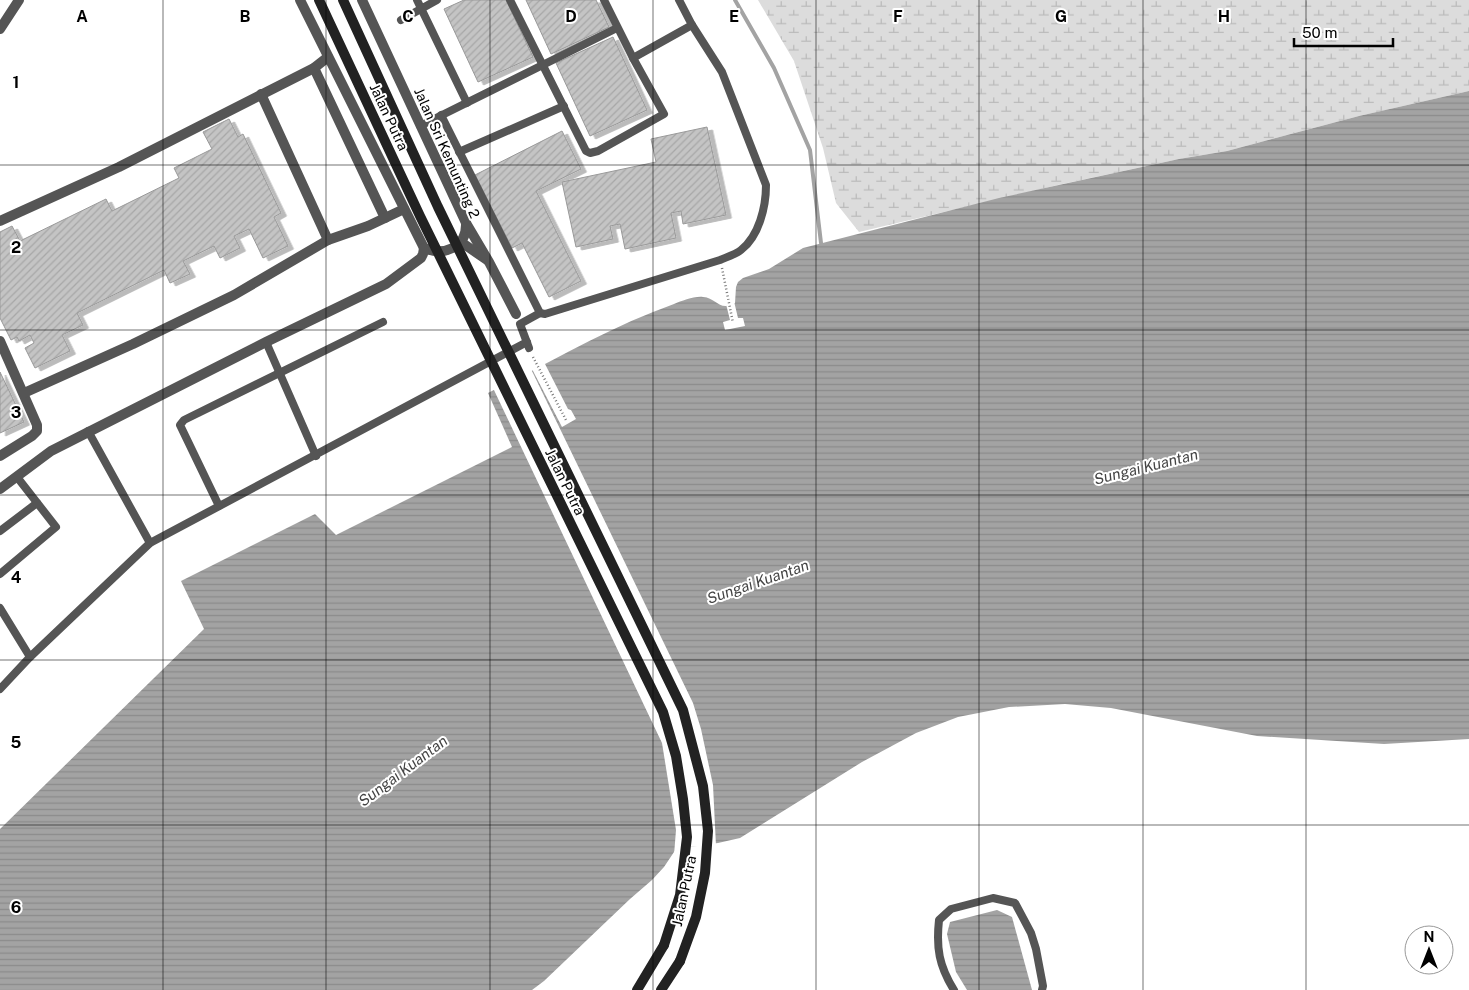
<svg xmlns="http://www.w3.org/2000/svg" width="1469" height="990" font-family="'Public Sans',sans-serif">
<defs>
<pattern id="wetland-marsh" width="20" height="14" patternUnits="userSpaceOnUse" patternTransform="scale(1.25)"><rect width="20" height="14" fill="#dcdcdc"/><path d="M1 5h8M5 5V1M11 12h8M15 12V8" fill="none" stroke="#bbb"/></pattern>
<pattern id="water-rules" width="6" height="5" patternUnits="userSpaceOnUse" patternTransform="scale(1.25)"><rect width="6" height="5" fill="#a3a3a3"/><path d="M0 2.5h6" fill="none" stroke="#8b8b8b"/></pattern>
<pattern id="building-hatch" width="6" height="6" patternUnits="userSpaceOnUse" patternTransform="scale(1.25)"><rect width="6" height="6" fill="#c4c4c4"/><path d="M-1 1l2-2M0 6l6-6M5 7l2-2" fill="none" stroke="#a7a7a7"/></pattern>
<filter id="shadow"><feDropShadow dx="5.5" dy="3" stdDeviation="0" flood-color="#0004"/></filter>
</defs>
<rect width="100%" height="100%" fill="#fff"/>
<polygon fill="url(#wetland-marsh)" points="758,0 1469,0 1469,91 1359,116 1227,151 1179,159 1058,185 859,232 836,203 823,148 794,61"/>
<g fill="url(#water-rules)">
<path d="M1469,91V739L1384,744L1257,736L1111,708L1065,704L1009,707L958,717L916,733L862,762L740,838L718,843L676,849L664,867L652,880L630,899L544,981L532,990H0V829L204,629L181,581L315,514L336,535L512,447L488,393C550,363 609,327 674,304C682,301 694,296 703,297C717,298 719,312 735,303L736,287L738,282L743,278L769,269L803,248L999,198L1179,159L1227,151L1359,116Z"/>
<polygon points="997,910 1012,917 1032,990 967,990 956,972 947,934 950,922"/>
</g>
<g fill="#fff">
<polygon points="733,297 738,318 743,318 745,326 725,330 723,322 730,320 726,304 732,302"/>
<polygon points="544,362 568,409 571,410 576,419 562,427 532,369"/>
<polygon points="531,369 693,703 701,729 713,785 716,846 685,847 677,851 674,855 676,830 662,743 493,388"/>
</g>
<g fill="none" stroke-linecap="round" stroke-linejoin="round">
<polyline stroke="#a3a3a3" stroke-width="4" points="735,0 774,68 810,150 821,243"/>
</g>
<g fill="url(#building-hatch)" stroke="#999" filter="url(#shadow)">
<polygon points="464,0 506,0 533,57 478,82 444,9"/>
<polygon points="526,0 596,0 609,27 551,54"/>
<polygon points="613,37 647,110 590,136 556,63"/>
<polygon points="229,119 238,137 243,134 281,213 274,217 288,246 263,258 249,229 234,236 240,248 220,258 214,246 183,261 190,274 170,283 164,270 77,313 83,325 62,335 70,351 35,368 25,348 34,343 30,335 19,341 17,337 11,340 0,318 0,232 12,226 20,241 106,199 112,211 179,178 174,168 212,149 203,132"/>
<polygon points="707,127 726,215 683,224 681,211 671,213 676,238 625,249 620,224 610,226 613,239 576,247 562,182 656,162 651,139"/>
<polygon points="562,131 581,169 536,191 581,281 549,297 522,243 512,248 475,175"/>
<polygon points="0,372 24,422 0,433"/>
</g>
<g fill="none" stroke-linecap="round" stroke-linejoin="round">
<g stroke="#777" stroke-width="2.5" stroke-dasharray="1 2.5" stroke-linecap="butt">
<polyline points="722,268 733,323"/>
<polyline points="533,357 566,420"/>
</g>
<g stroke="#555" stroke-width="8">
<polyline points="417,0 467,103"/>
<polyline points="510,0 586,151 590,153 598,151 664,114 633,58 604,0"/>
<polyline points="401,20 437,0"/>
<polyline points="633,58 692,25"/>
<path d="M441,115L540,313L545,314L720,260C727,257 736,254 741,250C759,236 766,207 766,185L722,72L692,25L679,0"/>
<polyline points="420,126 617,28"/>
<polyline points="459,152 564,106"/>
<polyline points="266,342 316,456"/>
<polyline points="529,348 520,324 540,313"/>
<polyline points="88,431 150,543"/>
<polyline points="219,506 180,425 184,420 383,322"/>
<polyline points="0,531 37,503"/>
<polyline points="0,574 56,527 17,477"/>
<polyline points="0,608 30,657"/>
<polyline points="0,689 30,657 150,543 527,342"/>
<path d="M954,990C939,966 936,948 939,920L951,909L993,898L1015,903L1031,933L1036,949L1043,986L1042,990"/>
</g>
<g stroke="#555" stroke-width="10">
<path d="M300,0L424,248C444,256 467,248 466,223"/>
<polyline points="362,0 466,223 489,262 516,314"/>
<polyline points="0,29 19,0"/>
<polyline points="314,68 385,218"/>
<polyline points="261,94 328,240"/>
<polyline points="0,221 119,167 314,68 328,57"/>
<polyline points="461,242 487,260"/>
<polyline points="0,341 37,425 37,431 32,436 0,456"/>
<polyline points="24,393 133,344 234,295 328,240 368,226 404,209"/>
<polyline points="0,489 51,451 266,342 386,284 421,258 423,254 424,248"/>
</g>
<g stroke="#222" stroke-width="10">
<polyline points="637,990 664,945"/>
<polyline points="661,990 680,961"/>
</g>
<g stroke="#222" stroke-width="10">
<polyline points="319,0 420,216 663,712 676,756 683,799 687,837 680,895 664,945"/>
<polyline points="343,0 438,207 683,710 703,786 708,831 705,873 696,917 680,961"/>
</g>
</g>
<path fill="none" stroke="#000" stroke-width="1" stroke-opacity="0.55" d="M163,0V990M326,0V990M490,0V990M653,0V990M816,0V990M979,0V990M1143,0V990M1306,0V990M0,165H1469M0,330H1469M0,495H1469M0,660H1469M0,825H1469"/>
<g text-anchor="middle" stroke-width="4" stroke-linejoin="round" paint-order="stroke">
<g font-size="14" fill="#000" stroke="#fff">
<text transform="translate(389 117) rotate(65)" y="5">Jalan Putra</text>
<text transform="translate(447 153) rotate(66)" y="5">Jalan Sri Kemunting 2</text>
<text transform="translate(565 482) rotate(64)" y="5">Jalan Putra</text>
<text transform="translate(684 891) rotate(-78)" y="5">Jalan Putra</text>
</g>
<g font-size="15" font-style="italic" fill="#444" stroke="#fff">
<text transform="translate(1146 467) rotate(-14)" y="5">Sungai Kuantan</text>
<text transform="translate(758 582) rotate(-19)" y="5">Sungai Kuantan</text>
<text transform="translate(403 771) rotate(-37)" y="5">Sungai Kuantan</text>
</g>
</g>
<g font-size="16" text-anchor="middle" font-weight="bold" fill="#000" stroke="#fff" stroke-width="4" stroke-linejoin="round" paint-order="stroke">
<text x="82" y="22">A</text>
<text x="245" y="22">B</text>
<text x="408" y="22">C</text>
<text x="571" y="22">D</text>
<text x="734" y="22">E</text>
<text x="898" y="22">F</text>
<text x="1061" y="22">G</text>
<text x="1224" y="22">H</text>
<text x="16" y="88">1</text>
<text x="16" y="253">2</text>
<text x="16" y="418">3</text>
<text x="16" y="583">4</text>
<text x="16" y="748">5</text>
<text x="16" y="913">6</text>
</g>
<g transform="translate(1429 950)"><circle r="24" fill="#ffffff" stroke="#999999"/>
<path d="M0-4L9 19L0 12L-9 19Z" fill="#000000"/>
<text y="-8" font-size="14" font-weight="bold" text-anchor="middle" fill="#000000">N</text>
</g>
<path d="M1294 38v8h99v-8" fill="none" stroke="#000000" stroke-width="2.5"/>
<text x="1302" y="38" font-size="15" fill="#000000" stroke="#ffffff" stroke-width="4" paint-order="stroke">50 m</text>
</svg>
